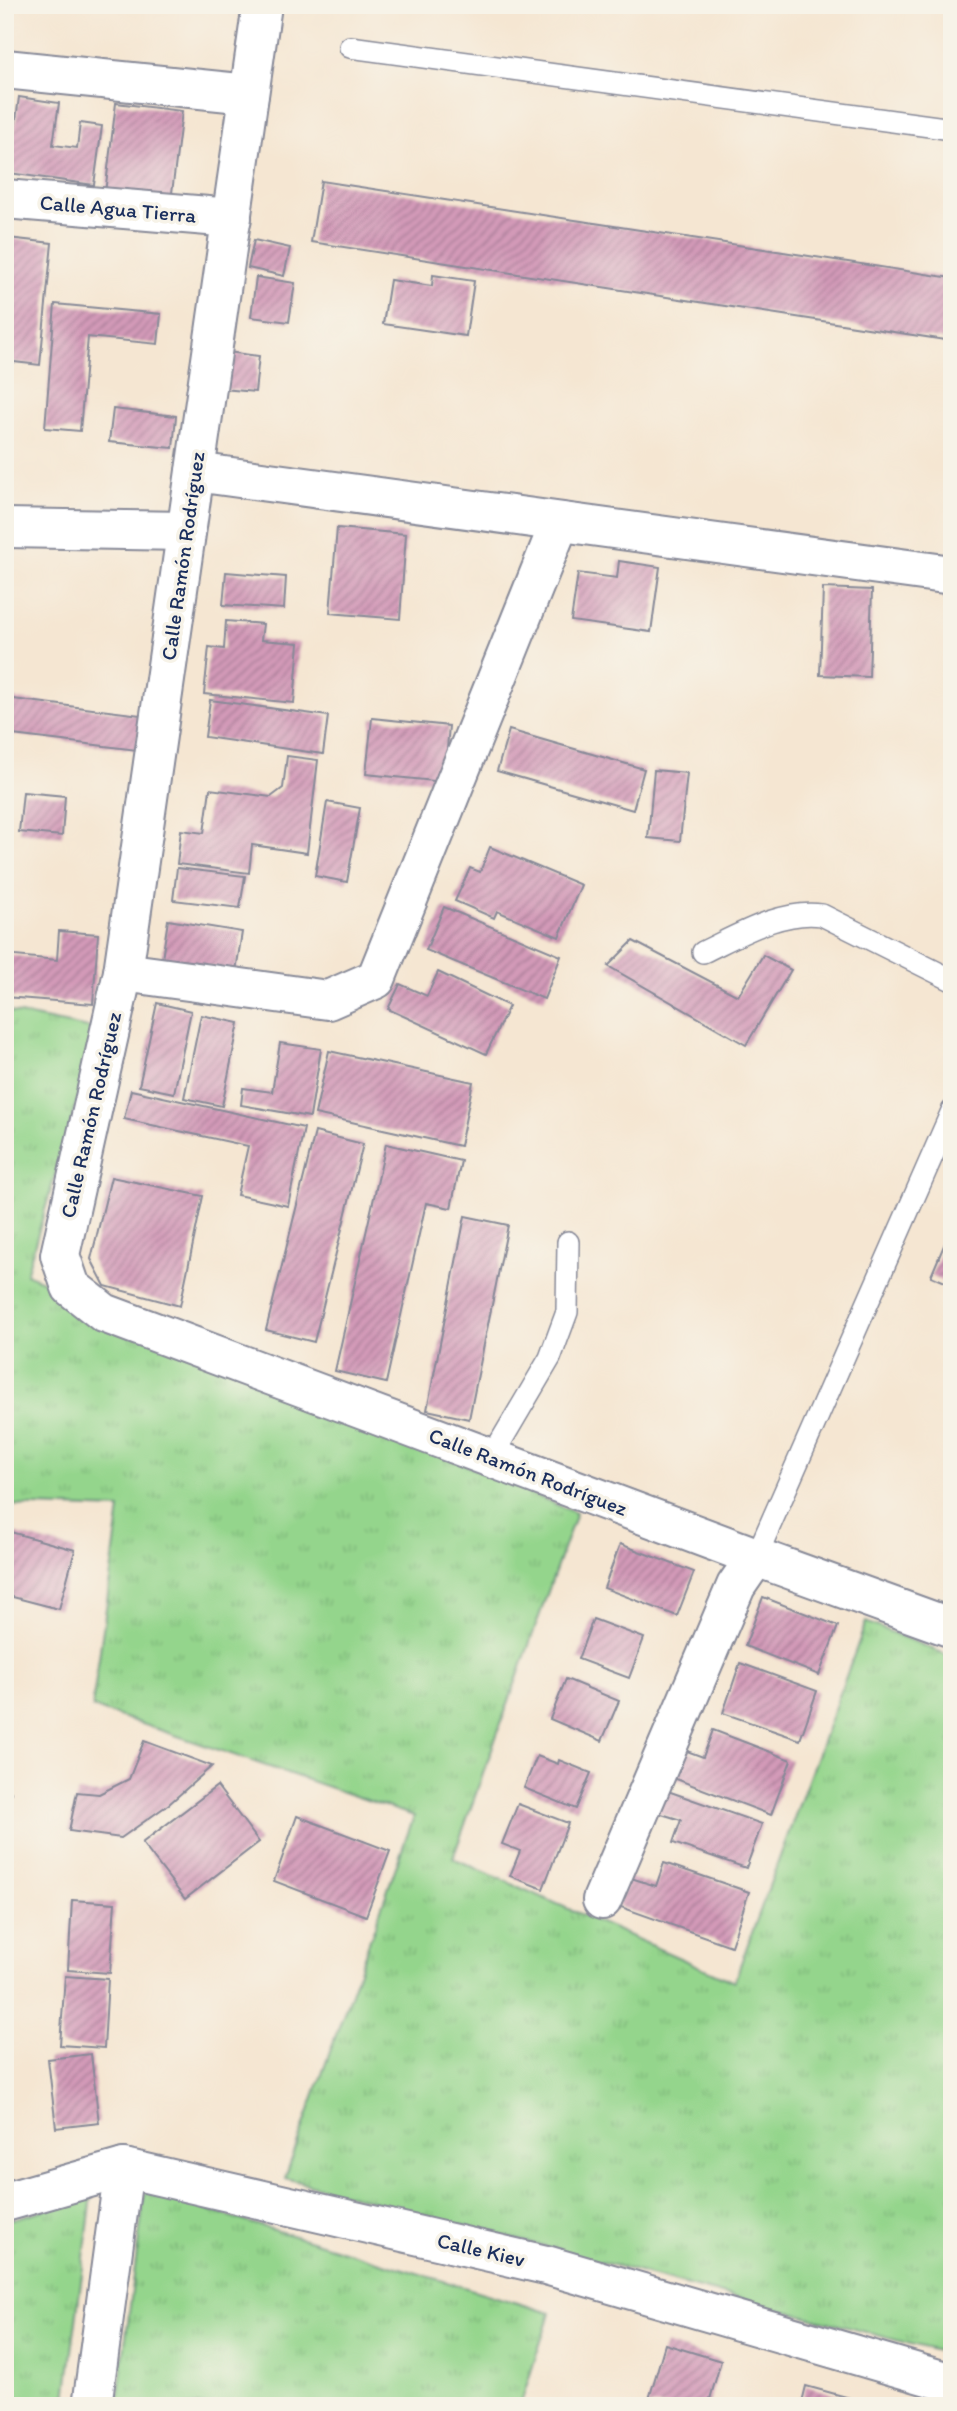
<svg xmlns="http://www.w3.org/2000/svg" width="957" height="2411" font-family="Itim,sans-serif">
<defs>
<pattern id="grass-tufts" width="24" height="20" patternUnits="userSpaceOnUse" patternTransform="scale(1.75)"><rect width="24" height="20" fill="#94d58c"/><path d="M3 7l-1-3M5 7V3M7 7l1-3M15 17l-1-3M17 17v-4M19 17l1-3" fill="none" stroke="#7fb77b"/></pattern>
<pattern id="building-hatch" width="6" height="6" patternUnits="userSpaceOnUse" patternTransform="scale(1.75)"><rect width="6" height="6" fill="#d39ab8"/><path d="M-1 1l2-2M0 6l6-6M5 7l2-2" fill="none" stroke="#aa7e99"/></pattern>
</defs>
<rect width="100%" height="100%" fill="#f7f3e8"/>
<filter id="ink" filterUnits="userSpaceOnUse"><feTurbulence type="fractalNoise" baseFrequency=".0143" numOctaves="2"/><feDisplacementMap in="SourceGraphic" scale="14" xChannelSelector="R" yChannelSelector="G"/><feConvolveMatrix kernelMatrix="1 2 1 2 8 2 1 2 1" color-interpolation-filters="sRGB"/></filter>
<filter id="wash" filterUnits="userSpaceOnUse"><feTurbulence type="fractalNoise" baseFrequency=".00686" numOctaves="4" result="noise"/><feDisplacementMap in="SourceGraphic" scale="28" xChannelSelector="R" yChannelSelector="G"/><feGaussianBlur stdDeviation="1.57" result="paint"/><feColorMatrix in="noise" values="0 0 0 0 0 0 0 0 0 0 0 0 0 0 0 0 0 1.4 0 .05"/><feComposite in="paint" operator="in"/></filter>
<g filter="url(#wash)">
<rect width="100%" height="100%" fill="#f5e6d2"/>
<g fill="url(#grass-tufts)" stroke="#588275" stroke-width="2">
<polygon points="5,1011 98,1030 26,1274 576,1513 453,1858 734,1982 866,1622 952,1657 952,2355 285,2178 414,1816 92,1707 120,1509 5,1505"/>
<polygon points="145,2191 550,2313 520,2406 117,2406"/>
<polygon points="92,2196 65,2406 5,2406 5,2221"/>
</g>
<g id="blocks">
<g fill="url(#building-hatch)">
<polygon points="19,97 59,103 53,145 77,148 80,123 102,126 94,185 9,173"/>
<polygon points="116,103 182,111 171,201 105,193"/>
<polygon points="321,181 952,278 952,341 311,242"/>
<polygon points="8,238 52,243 40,365 5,361 5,268"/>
<polygon points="254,240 290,248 284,276 248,268"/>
<polygon points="433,275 474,281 466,336 383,324 390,280 432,286"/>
<polygon points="256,277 295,283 289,322 251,317"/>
<polygon points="55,304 161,314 158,344 88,337 80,431 45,428"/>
<polygon points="227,352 259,356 255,392 223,389"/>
<polygon points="113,409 176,416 173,448 109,442"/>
<polygon points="337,528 406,534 400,619 330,613"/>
<polygon points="619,561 660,567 651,632 571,621 578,573 617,578"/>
<polygon points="226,572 286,577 284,609 223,605"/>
<polygon points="823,588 872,590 869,677 820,675"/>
<polygon points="226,621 263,624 261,640 299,643 294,703 204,694 209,647 224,649"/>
<polygon points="5,698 141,715 137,750 5,734"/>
<polygon points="210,700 328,716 323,754 205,737"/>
<polygon points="372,718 449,726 444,782 366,774"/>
<polygon points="509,730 644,769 633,810 497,771"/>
<polygon points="287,756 318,760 307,853 252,845 249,873 177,864 181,830 204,833 210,789 271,797 283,788"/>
<polygon points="654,770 687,773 680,841 648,838"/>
<polygon points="23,792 65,796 62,836 19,832"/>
<polygon points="327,802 360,808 347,882 315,876"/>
<polygon points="490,847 581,885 559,937 497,911 494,918 455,901 470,868 480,872"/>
<polygon points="177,868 245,876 240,908 173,900"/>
<polygon points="444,907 561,956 544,999 426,950"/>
<polygon points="168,920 242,932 236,971 162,959"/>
<polygon points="59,931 98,934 93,1004 5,997 5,955 57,960"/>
<polygon points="633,941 738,996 763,955 791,970 746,1045 608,966"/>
<polygon points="438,972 509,1006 486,1054 388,1009 400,984 427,996"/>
<polygon points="157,1003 191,1011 174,1093 139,1086"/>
<polygon points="201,1015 239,1023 222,1106 184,1098"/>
<polygon points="280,1043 321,1049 310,1117 241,1105 243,1088 272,1092"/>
<polygon points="329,1051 473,1082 460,1146 315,1114"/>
<polygon points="131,1090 304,1128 288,1206 237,1195 248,1146 124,1119"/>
<polygon points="315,1132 363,1144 314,1342 266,1330"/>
<polygon points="386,1144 461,1161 451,1208 426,1203 386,1383 335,1371"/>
<polygon points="111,1177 203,1196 180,1306 105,1286 91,1259"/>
<polygon points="465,1216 508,1225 469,1419 427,1410"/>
<polygon points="950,1231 952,1232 952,1285 931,1276"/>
<polygon points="7,1531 75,1550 59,1609 5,1595"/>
<polygon points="620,1544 694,1572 677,1616 604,1588"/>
<polygon points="763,1597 838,1626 819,1675 745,1646"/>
<polygon points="593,1619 644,1638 629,1678 578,1659"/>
<polygon points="740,1663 817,1691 800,1740 723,1713"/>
<polygon points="566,1679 619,1701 602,1741 550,1719"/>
<polygon points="713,1730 791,1760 771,1815 668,1776 679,1748 703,1757"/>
<polygon points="144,1741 212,1766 169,1804 121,1838 69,1831 77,1792 99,1794 129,1779"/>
<polygon points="537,1756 558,1764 559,1760 591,1773 576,1809 524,1788"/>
<polygon points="217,1786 259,1842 185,1899 142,1843"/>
<polygon points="662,1789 762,1824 746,1868 673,1843 681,1820 655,1812"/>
<rect x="5" y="1792" width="6" height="46"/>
<polygon points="518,1804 568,1823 543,1889 510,1876 520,1851 502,1844"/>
<polygon points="297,1816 390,1851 366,1916 274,1881"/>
<polygon points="664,1863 749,1892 731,1946 618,1906 628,1877 656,1886"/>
<polygon points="72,1900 115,1903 110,1973 68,1970"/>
<polygon points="65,1976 108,1979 104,2048 60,2045"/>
<polygon points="91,2054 99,2123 56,2128 48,2059"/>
<polygon points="665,2344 721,2361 708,2406 647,2406"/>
<polygon points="806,2386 861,2401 860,2406 801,2406"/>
</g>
</g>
</g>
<g filter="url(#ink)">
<use href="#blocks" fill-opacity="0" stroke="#888a98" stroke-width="2"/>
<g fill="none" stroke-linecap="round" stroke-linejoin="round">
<g stroke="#888a98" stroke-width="24">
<g id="lane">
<polyline points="350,47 952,129"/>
<path d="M703,952C739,935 782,909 822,915L952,980"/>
<polyline points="491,1458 550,1358 567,1312 568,1242"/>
<polyline points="756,1557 952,1111"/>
</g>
</g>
<g stroke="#888a98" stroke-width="42">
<g id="street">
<polyline points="262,5 123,972 60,1255 71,1287 104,1313 756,1557 952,1628"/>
<polyline points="5,69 249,94"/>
<polyline points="5,199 232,218"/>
<polyline points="195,472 952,575"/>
<polyline points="5,528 186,531"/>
<polyline points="123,972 328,1000 376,979 560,522"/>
<polyline points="602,1900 736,1586 756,1557"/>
<polyline points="5,2202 124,2168 546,2265 952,2383"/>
<polyline points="92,2406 124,2168"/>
</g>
</g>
<use href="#lane" stroke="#fff" stroke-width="21"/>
<use href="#street" stroke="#fff" stroke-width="38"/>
</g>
</g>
<g text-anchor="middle" stroke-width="7" stroke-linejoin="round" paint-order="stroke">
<g font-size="21" fill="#1b2f5e" stroke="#f7f3e8">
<text transform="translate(118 209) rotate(5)" y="7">Calle Agua Tierra</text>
<text transform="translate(183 556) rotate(-82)" y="7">Calle Ramón Rodríguez</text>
<text transform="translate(91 1115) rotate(-77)" y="7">Calle Ramón Rodríguez</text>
<text transform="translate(528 1472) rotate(21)" y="7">Calle Ramón Rodríguez</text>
<text transform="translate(481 2250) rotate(13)" y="7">Calle Kiev</text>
</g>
</g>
<rect width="957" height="2411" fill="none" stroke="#f7f3e8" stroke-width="28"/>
</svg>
